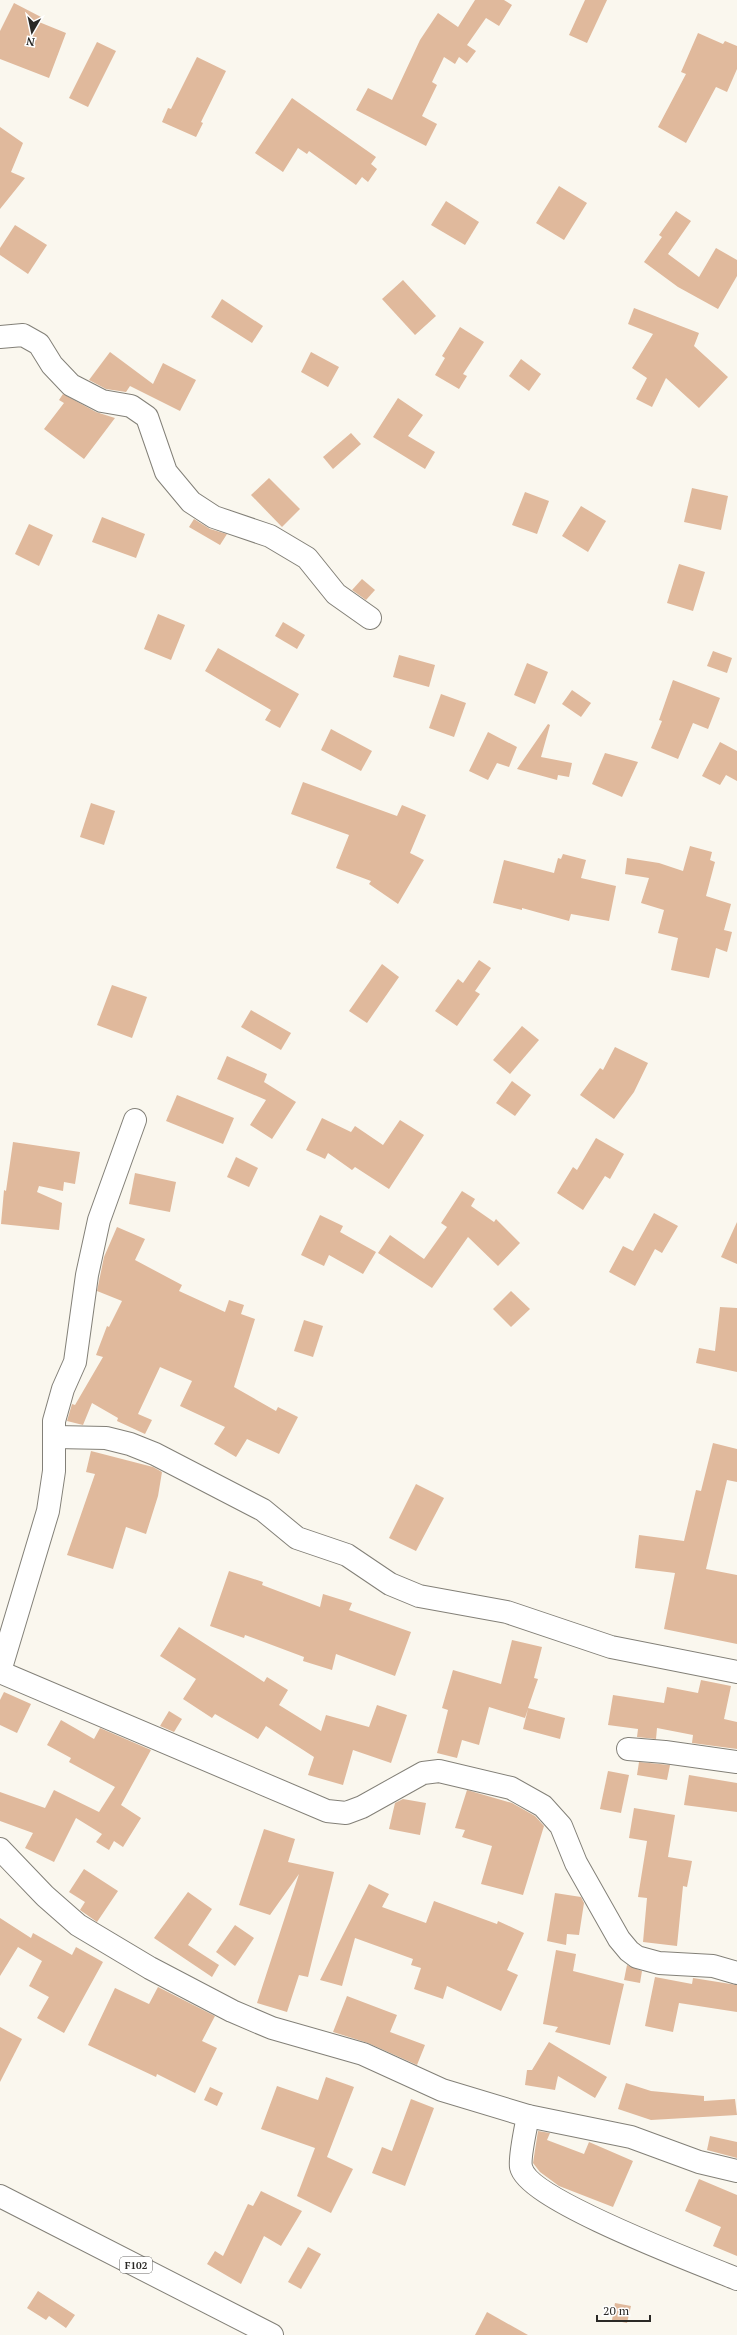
<svg xmlns="http://www.w3.org/2000/svg" width="737" height="2335" font-family="'PT Serif',serif">
<rect width="100%" height="100%" fill="#faf7ee"/>
<g fill="#e0b99c">
<polygon points="475,0 504,0 512,5 499,26 486,18 467,45 476,51 467,63 459,57 455,64 444,57 432,82 437,85 422,116 437,124 426,146 356,110 368,88 392,100 420,40 438,13 458,27"/>
<polygon points="585,0 607,0 587,43 569,35"/>
<polygon points="14,3 41,17 39,22 66,33 49,78 0,59 0,31"/>
<polygon points="698,33 723,44 725,41 737,46 737,69 727,92 716,87 686,143 658,127 686,74 681,72"/>
<polygon points="97,42 116,51 88,107 69,98"/>
<polygon points="197,57 226,71 201,122 203,123 196,137 162,122 168,108 171,109"/>
<polygon points="292,98 376,157 371,164 377,169 368,182 362,177 356,185 309,151 307,154 298,148 283,172 255,153"/>
<polygon points="0,127 23,143 11,172 25,178 0,209"/>
<polygon points="559,186 587,203 564,240 536,223"/>
<polygon points="446,201 479,222 465,245 431,225"/>
<polygon points="676,211 691,221 668,254 699,277 716,248 737,260 737,276 718,309 678,287 644,262 662,237 659,235"/>
<polygon points="15,225 47,245 28,274 0,255 0,248"/>
<polygon points="403,280 436,316 415,335 382,299"/>
<polygon points="222,299 263,326 252,343 211,317"/>
<polygon points="634,308 699,333 694,346 728,377 699,408 666,378 652,407 636,399 647,378 632,368 653,334 628,324"/>
<polygon points="460,327 484,342 463,374 467,376 459,389 435,375 445,358 442,356"/>
<polygon points="110,352 153,384 163,363 196,380 180,411 130,386 126,392 106,389 89,380"/>
<polygon points="311,352 339,367 328,387 301,372"/>
<polygon points="521,359 541,374 529,391 509,376"/>
<polygon points="63,394 96,412 115,418 84,459 44,429 64,403 59,400"/>
<polygon points="398,398 423,415 408,436 435,452 425,469 373,437"/>
<polygon points="351,433 361,444 333,469 323,457"/>
<polygon points="269,478 300,509 282,527 251,495"/>
<polygon points="692,488 728,496 721,530 684,522"/>
<polygon points="525,492 549,501 537,534 512,525"/>
<polygon points="581,506 606,521 588,552 562,536"/>
<polygon points="102,517 145,534 136,558 92,542"/>
<polygon points="194,519 210,529 227,534 220,545 189,527"/>
<polygon points="29,524 53,535 39,566 15,554"/>
<polygon points="679,564 705,572 693,611 667,603"/>
<polygon points="362,579 375,590 366,600 352,590"/>
<polygon points="158,614 185,625 171,660 144,649"/>
<polygon points="283,622 305,635 297,649 275,636"/>
<polygon points="218,648 299,694 280,728 265,720 271,710 205,671"/>
<polygon points="713,651 732,658 727,673 707,666"/>
<polygon points="399,655 435,665 429,687 393,677"/>
<polygon points="527,663 548,672 535,704 514,695"/>
<polygon points="673,680 720,698 708,729 693,723 678,759 651,748 662,721 659,720"/>
<polygon points="572,690 591,703 581,717 562,704"/>
<polygon points="441,694 466,703 454,737 429,728"/>
<polygon points="548,724 550,725 541,757 572,763 569,777 558,775 557,780 517,769"/>
<polygon points="331,729 372,751 361,771 321,750"/>
<polygon points="488,732 517,747 509,767 497,763 488,780 469,771"/>
<polygon points="720,742 737,751 737,781 726,775 720,785 702,776"/>
<polygon points="605,753 638,762 622,797 592,784"/>
<polygon points="303,782 397,816 402,805 426,815 410,853 424,860 398,904 369,884 371,881 336,868 349,835 291,814"/>
<polygon points="91,803 115,811 104,845 80,837"/>
<polygon points="690,846 712,852 710,860 715,862 706,896 731,904 724,930 732,932 727,952 716,948 709,978 671,970 678,938 658,933 664,910 641,903 649,878 625,874 627,858 659,863 683,871"/>
<polygon points="563,854 586,860 581,878 616,886 609,921 571,914 569,921 522,908 522,910 493,903 504,860 554,873 558,858 561,859"/>
<polygon points="479,960 491,968 475,991 480,994 457,1026 435,1011 458,979 463,983"/>
<polygon points="382,964 399,977 367,1023 349,1011"/>
<polygon points="112,985 147,997 132,1038 97,1025"/>
<polygon points="251,1010 291,1033 281,1050 241,1027"/>
<polygon points="522,1026 539,1040 510,1074 493,1060"/>
<polygon points="615,1047 648,1063 634,1092 614,1119 580,1095 600,1068 603,1070"/>
<polygon points="227,1056 267,1074 264,1082 296,1102 272,1139 250,1125 266,1100 217,1079"/>
<polygon points="512,1081 531,1095 515,1116 496,1103"/>
<polygon points="177,1095 234,1118 223,1144 166,1121"/>
<polygon points="322,1118 351,1132 355,1126 383,1145 400,1120 424,1135 389,1189 355,1167 352,1170 328,1153 325,1159 306,1150"/>
<polygon points="596,1138 624,1154 610,1179 605,1176 583,1210 557,1193 573,1167 577,1170"/>
<polygon points="13,1142 80,1152 75,1184 64,1182 63,1191 39,1186 37,1192 62,1203 59,1230 1,1224 4,1190 6,1191"/>
<polygon points="236,1157 258,1168 249,1187 227,1177"/>
<polygon points="135,1173 176,1182 170,1212 129,1204"/>
<polygon points="462,1191 475,1199 471,1206 494,1222 496,1219 520,1243 498,1266 468,1237 432,1288 378,1253 390,1235 424,1259 447,1227 441,1223"/>
<polygon points="654,1213 678,1226 662,1253 655,1249 635,1286 609,1272 623,1246 633,1251"/>
<polygon points="320,1215 343,1226 340,1232 376,1252 363,1274 329,1255 324,1266 301,1255"/>
<polygon points="737,1222 737,1264 721,1257"/>
<polygon points="117,1227 145,1239 135,1260 182,1285 179,1291 225,1312 229,1300 244,1305 241,1314 255,1319 234,1387 276,1411 278,1407 298,1417 279,1454 247,1439 236,1457 214,1444 225,1427 180,1406 192,1381 160,1367 138,1414 152,1420 145,1434 117,1421 118,1418 92,1403 83,1425 67,1421 72,1404 75,1405 103,1357 96,1355 107,1326 109,1327 122,1301 97,1291 104,1257"/>
<polygon points="511,1291 530,1309 511,1327 493,1309"/>
<polygon points="720,1307 737,1308 737,1372 696,1363 699,1348 715,1351"/>
<polygon points="304,1320 323,1326 313,1357 294,1351"/>
<polygon points="713,1443 737,1449 737,1482 727,1480 706,1569 737,1575 737,1644 664,1629 675,1573 635,1568 639,1535 684,1541 696,1490 701,1491"/>
<polygon points="91,1451 153,1467 162,1472 158,1496 146,1534 126,1527 113,1569 67,1555 95,1474 86,1472"/>
<polygon points="416,1484 444,1498 416,1551 389,1538"/>
<polygon points="229,1571 263,1582 262,1585 320,1607 323,1594 352,1603 349,1610 411,1632 395,1676 336,1654 332,1670 303,1661 304,1657 245,1635 244,1638 210,1626"/>
<polygon points="179,1627 264,1682 267,1677 288,1690 279,1705 321,1731 326,1715 369,1727 377,1705 407,1715 391,1763 353,1750 343,1785 308,1775 314,1757 266,1726 258,1739 215,1714 212,1718 183,1699 196,1679 160,1656"/>
<polygon points="512,1640 542,1647 534,1678 538,1679 528,1708 565,1718 560,1739 523,1729 528,1709 525,1718 489,1707 479,1745 462,1740 457,1758 437,1753 448,1710 442,1708 453,1670 501,1684"/>
<polygon points="701,1680 731,1686 724,1719 737,1722 737,1749 692,1743 693,1735 657,1728 656,1739 637,1737 638,1729 608,1725 613,1695 664,1703 667,1687 698,1693"/>
<polygon points="4,1692 31,1704 17,1733 0,1725 0,1700"/>
<polygon points="169,1711 182,1719 174,1732 160,1726"/>
<polygon points="61,1720 94,1739 100,1728 151,1750 121,1805 141,1818 123,1847 114,1841 109,1850 96,1842 102,1834 76,1818 54,1862 25,1848 33,1833 0,1821 0,1792 45,1808 54,1790 99,1812 115,1787 69,1762 71,1758 47,1745"/>
<polygon points="639,1762 670,1765 667,1780 637,1775"/>
<polygon points="608,1771 629,1775 621,1813 600,1809"/>
<polygon points="689,1775 737,1783 737,1812 684,1805"/>
<polygon points="467,1790 512,1803 535,1816 544,1826 523,1895 481,1884 492,1846 462,1837 465,1830 455,1828"/>
<polygon points="403,1799 426,1803 420,1835 389,1829 395,1803"/>
<polygon points="634,1808 675,1815 668,1857 692,1861 687,1887 683,1886 677,1946 643,1942 647,1898 638,1897 647,1841 629,1838"/>
<polygon points="264,1829 295,1839 288,1862 334,1872 308,1977 299,1975 287,2012 257,2003 299,1874 270,1915 239,1905"/>
<polygon points="84,1869 118,1891 97,1922 80,1910 85,1902 69,1892"/>
<polygon points="369,1884 389,1894 382,1907 426,1923 434,1901 497,1924 498,1921 524,1933 507,1970 518,1975 501,2011 447,1986 443,1999 414,1989 421,1968 411,1965 413,1959 355,1938 342,1986 320,1980"/>
<polygon points="188,1892 212,1909 188,1945 219,1965 212,1977 154,1938"/>
<polygon points="555,1893 581,1897 584,1903 579,1935 567,1934 566,1945 547,1941"/>
<polygon points="0,1918 31,1938 33,1933 72,1955 76,1947 103,1962 64,2033 37,2018 49,1997 29,1986 42,1961 18,1947 0,1976"/>
<polygon points="235,1925 254,1938 235,1966 216,1952"/>
<polygon points="556,1950 576,1954 573,1971 624,1984 610,2045 555,2032 558,2027 543,2024"/>
<polygon points="627,1965 642,1971 640,1983 624,1980"/>
<polygon points="655,1977 692,1984 693,1978 737,1985 737,2012 679,2003 673,2032 645,2026"/>
<polygon points="158,1987 215,2016 202,2041 217,2048 195,2093 157,2074 156,2077 88,2045 115,1988 149,2004"/>
<polygon points="347,1996 397,2015 390,2032 425,2045 417,2065 368,2043 333,2032"/>
<polygon points="0,2027 22,2039 0,2082"/>
<polygon points="549,2042 607,2077 595,2098 558,2076 555,2090 525,2085 527,2070 532,2070"/>
<polygon points="326,2077 354,2087 327,2157 353,2169 331,2213 297,2196 315,2148 261,2129 277,2086 318,2100"/>
<polygon points="626,2083 651,2091 704,2096 704,2101 735,2099 737,2115 651,2120 618,2109"/>
<polygon points="210,2087 223,2093 217,2106 204,2100"/>
<polygon points="411,2099 434,2108 405,2186 372,2173 382,2147 392,2151"/>
<polygon points="538,2131 550,2133 547,2140 584,2154 589,2142 633,2161 613,2207 559,2186 540,2172 533,2163"/>
<polygon points="710,2136 737,2142 737,2158 707,2150"/>
<polygon points="699,2179 737,2195 737,2256 713,2246 721,2227 685,2211"/>
<polygon points="261,2191 302,2211 281,2246 264,2236 241,2284 207,2264 215,2251 223,2256 248,2204 253,2206"/>
<polygon points="308,2247 321,2254 301,2289 288,2282"/>
<polygon points="38,2291 75,2315 66,2328 49,2316 46,2320 27,2308"/>
<polygon points="615,2303 631,2306 627,2323 612,2320"/>
<polygon points="487,2312 528,2335 475,2335"/>
</g>
<g fill="none" stroke-linecap="round" stroke-linejoin="round">
<g stroke="#838078" stroke-width="24">
<g id="minor">
<polyline points="0,337 23,335 39,344 52,365 71,385 102,401 131,406 147,417 166,472 191,502 214,517 270,536 307,558 336,594 370,618"/>
<polyline points="56,1437 106,1438 130,1444 155,1454 263,1510 297,1538 347,1555 390,1584 419,1596 507,1612 611,1647 737,1672"/>
<polyline points="0,1671 48,1511 54,1471 54,1421 63,1389 75,1362 87,1275 99,1220 135,1120"/>
<polyline points="0,1672 327,1811 346,1813 362,1807 423,1773 439,1771 511,1788 543,1806 561,1826 576,1863 619,1939 629,1951 637,1957 659,1963 713,1966 737,1973"/>
<polyline points="628,1749 665,1752 737,1762"/>
<polyline points="0,1849 45,1896 78,1925 150,1968 232,2011 272,2028 363,2054 442,2090 528,2116 631,2137 699,2162 737,2171"/>
<path d="M528,2116C526,2127 519,2158 521,2167C528,2200 701,2264 737,2279"/>
</g>
</g>
<g stroke="#838078" stroke-width="24">
<polyline id="major" points="0,2196 272,2335"/>
</g>
<use href="#minor" stroke="#fff" stroke-width="22"/>
<use href="#major" stroke="#fff" stroke-width="22"/>
</g>
<g text-anchor="middle" stroke-width="3" stroke-linejoin="round" paint-order="stroke">
<rect fill="#fff" stroke="#6a6967" stroke-width="1" x="120" y="2257" width="32" height="16" rx="3"/>
<g font-size="10" font-weight="bold" fill="#2a2926">
<text x="136" y="2269">F102</text>
</g>
</g>
<g transform="translate(32 32) rotate(189)" stroke="#ffffff" stroke-width="3" paint-order="stroke">
<path d="M0-3L7 15L0 10L-7 15Z" fill="#2a2926"/>
<text y="-6" font-size="11" font-weight="bold" text-anchor="middle" fill="#2a2926">N</text>
</g>
<path d="M597 2315v6h53v-6" fill="none" stroke="#2a2926" stroke-width="2"/>
<text x="603" y="2315" font-size="12" fill="#2a2926" stroke="#ffffff" stroke-width="3" paint-order="stroke">20 m</text>
</svg>
